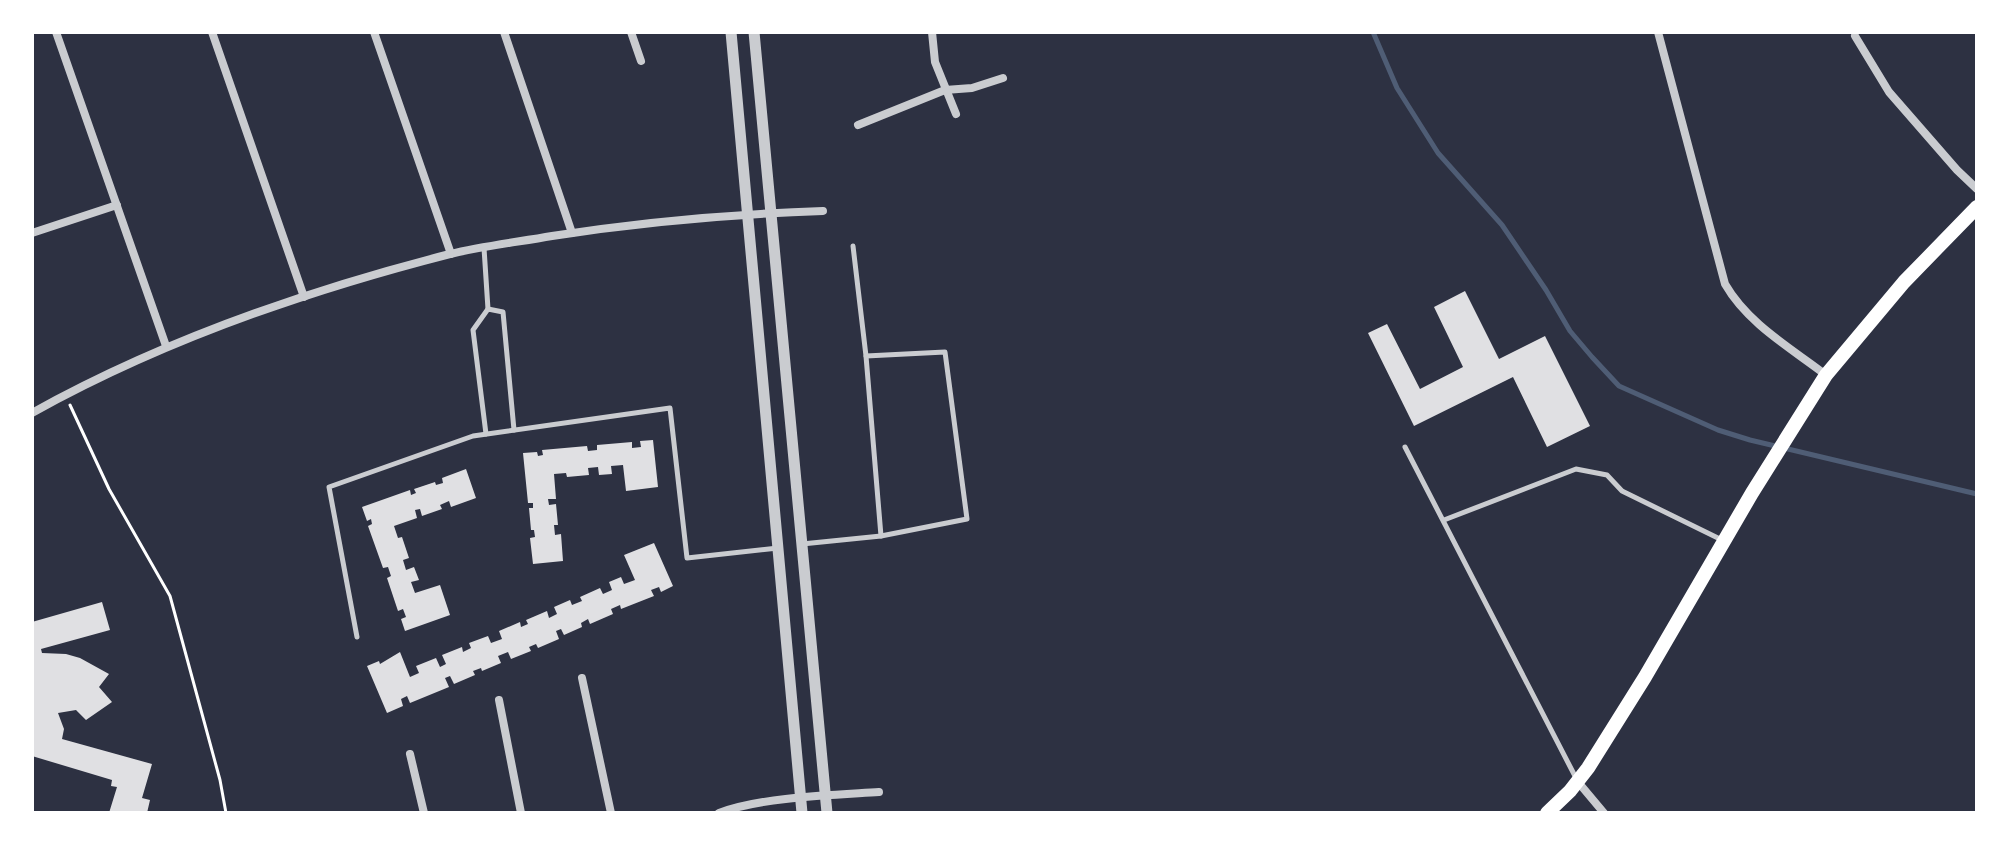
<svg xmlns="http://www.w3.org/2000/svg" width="2009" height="845" font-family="Montserrat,sans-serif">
<rect width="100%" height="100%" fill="#2d3142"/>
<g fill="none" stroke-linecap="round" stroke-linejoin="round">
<polyline stroke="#4f5d75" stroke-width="5" points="1373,32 1397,88 1438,153 1502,225 1546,290 1570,331 1592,357 1619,386 1718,430 1750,440 1977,494"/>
</g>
<g fill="#e0e0e3">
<polygon points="1465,291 1499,359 1545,336 1590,426 1547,447 1513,377 1414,426 1368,333 1387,324 1420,389 1463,367 1434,307"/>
<polygon points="653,440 658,487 626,491 623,465 611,466 612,474 599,475 598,467 588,468 589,475 567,477 566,473 554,474 556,499 548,499 549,505 556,504 558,525 554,525 555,535 561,534 563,561 533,564 530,538 535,537 534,530 531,530 529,508 533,508 533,503 528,503 523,453 537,452 538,456 543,455 542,450 587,446 588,451 597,450 597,445 632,442 632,448 641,447 640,441"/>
<polygon points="466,469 476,498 451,507 449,501 440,505 442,509 422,516 420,509 415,510 417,518 394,526 398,538 402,537 409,558 403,560 406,570 414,567 419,580 411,582 415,593 440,585 450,615 405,631 401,619 406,617 403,609 398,611 387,578 391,576 388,567 383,568 368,526 372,524 371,519 367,521 362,507 410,490 411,495 416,493 414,489 435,482 436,485 443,483 442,478"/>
<polygon points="654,543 673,586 661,592 659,587 651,590 654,596 621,609 620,605 611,609 613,614 590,624 588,619 581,623 582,627 564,635 561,629 556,631 559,639 538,648 536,644 529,647 531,651 511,659 508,652 498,656 501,663 482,671 481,668 473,671 475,675 454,684 450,676 445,678 449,687 410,703 407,696 401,699 403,706 387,713 367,666 379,661 380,664 400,652 410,677 419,673 416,666 436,658 440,667 446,664 442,655 462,647 463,652 471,648 469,643 488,636 491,643 502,639 499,631 520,622 521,627 528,624 526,620 547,611 549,618 557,614 554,607 570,600 572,605 582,601 580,597 600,588 603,594 612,590 609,582 621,577 624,584 635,580 624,555"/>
<polygon points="102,602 110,630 41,649 42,653 66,654 80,658 109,674 99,687 112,702 86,720 76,710 58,713 64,729 62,739 152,764 142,798 150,800 147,813 109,813 117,787 111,786 112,780 32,756 32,622"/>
</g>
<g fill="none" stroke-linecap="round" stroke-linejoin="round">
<polyline stroke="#fff" stroke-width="3" points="70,405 109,489 170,596 220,780 226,813"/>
<g stroke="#caccd0" stroke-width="5">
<polyline points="853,246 866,356 881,536"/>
<polyline points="484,248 488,309"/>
<polyline points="486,434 473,330 488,309 503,312 514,430"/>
<polyline points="1405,447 1577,780"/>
<polyline points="1444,520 1576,469 1607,475 1622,491 1722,540"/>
<polyline points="802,544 881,536 967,519 945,352 866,356"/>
<polyline points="357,637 329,487 473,436 670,408 687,558 778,548"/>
</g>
<g stroke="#caccd0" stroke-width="8">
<polyline points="56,32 166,346"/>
<polyline points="212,32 304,297"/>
<polyline points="374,32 451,254"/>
<polyline points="504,32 572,233"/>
<polyline points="631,32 641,61"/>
<polyline points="932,32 935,62 956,114"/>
<path d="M1658,32L1725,284C1748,324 1791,348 1826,375"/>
<polyline points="1855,36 1889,92 1957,170 1977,189"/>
<polyline points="858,125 945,90 972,88 1003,78"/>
<polyline points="32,233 117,205"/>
<path d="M32,413C163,340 305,291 450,254C483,246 518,242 552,236C641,222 732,214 823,211"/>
<polyline points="582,678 611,813"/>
<polyline points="499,700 521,813"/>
<polyline points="410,754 424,813"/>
<polyline points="1578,782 1604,813"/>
<path d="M719,813C761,797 833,795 879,792"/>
</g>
<g stroke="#caccd0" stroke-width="11">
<polyline points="731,32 802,813"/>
<polyline points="754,32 827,813"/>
</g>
<polyline stroke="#fff" stroke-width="14" points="1547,813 1570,791 1588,768 1645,677 1752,493 1826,375 1904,282 1977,207"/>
</g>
<rect width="2009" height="845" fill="none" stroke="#ffffff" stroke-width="68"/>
</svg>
